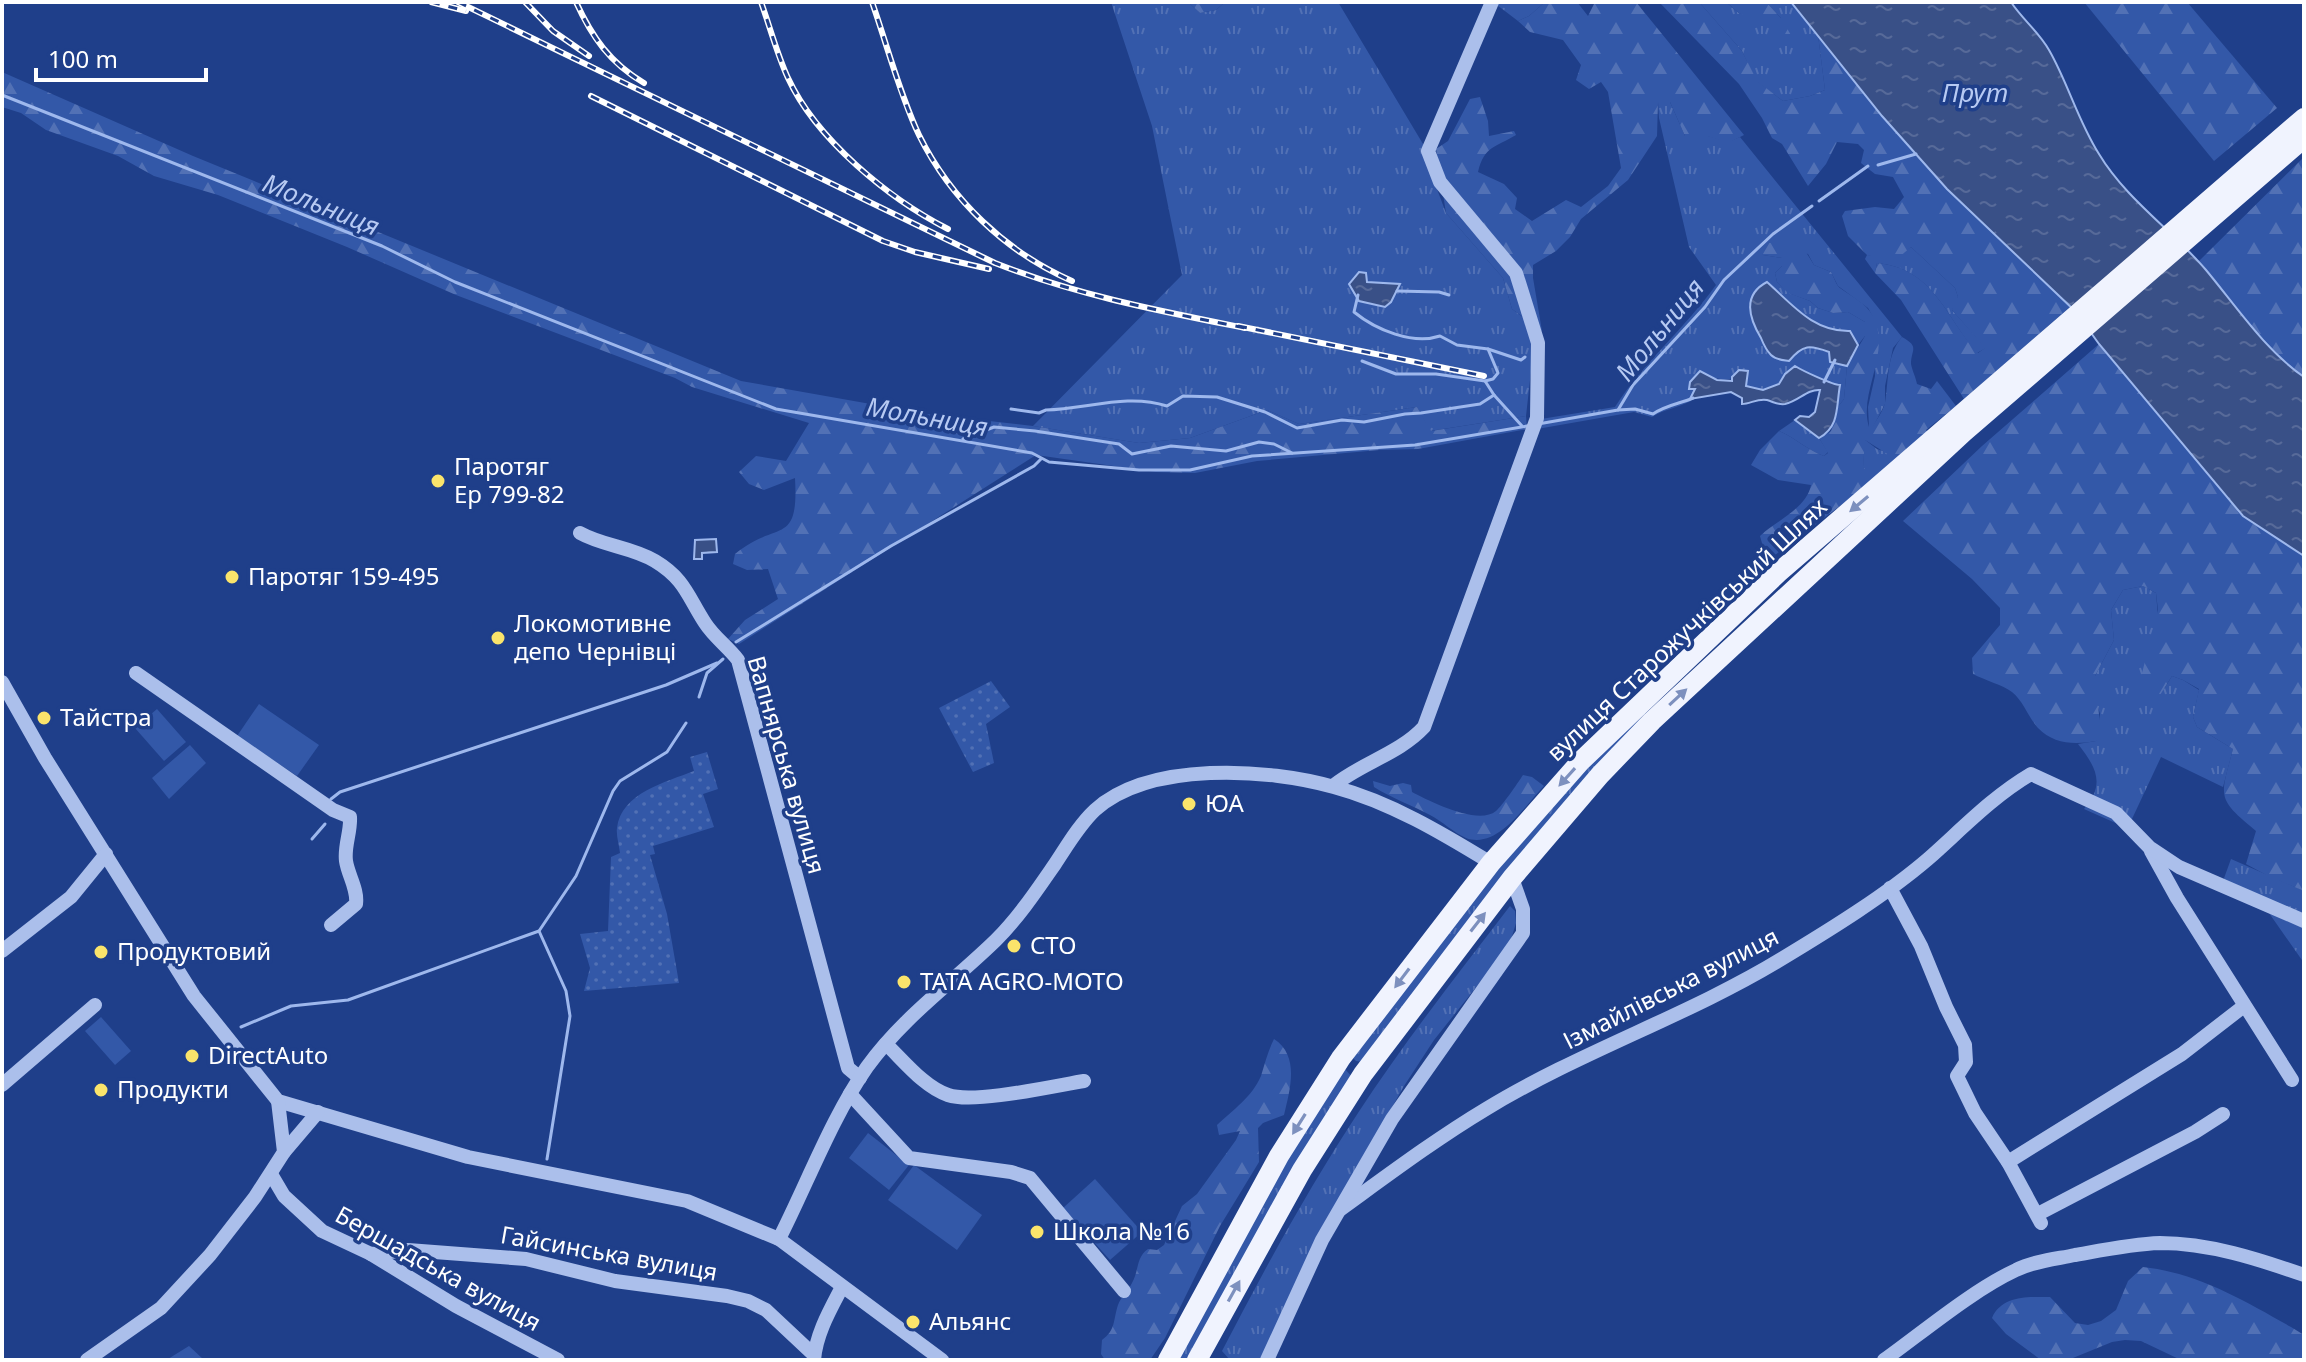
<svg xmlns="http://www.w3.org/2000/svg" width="2306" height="1362" font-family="'Noto Sans',sans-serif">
<defs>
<pattern id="grass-tufts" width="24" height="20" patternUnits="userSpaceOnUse" patternTransform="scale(2)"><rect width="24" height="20" fill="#3358a8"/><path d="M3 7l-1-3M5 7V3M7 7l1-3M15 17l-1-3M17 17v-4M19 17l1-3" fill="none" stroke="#5271b5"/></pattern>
<pattern id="forest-firs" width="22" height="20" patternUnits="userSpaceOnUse" patternTransform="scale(2)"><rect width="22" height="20" fill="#3358a8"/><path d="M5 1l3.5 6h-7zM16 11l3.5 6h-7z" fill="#5271b5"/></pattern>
<pattern id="garden-dots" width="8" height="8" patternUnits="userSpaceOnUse" patternTransform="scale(2)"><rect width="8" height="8" fill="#3358a8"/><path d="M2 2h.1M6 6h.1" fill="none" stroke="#5271b5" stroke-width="1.8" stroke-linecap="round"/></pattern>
<pattern id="water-ripples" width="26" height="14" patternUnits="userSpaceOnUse" patternTransform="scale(2)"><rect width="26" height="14" fill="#395087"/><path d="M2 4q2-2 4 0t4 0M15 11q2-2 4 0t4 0" fill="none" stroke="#576a99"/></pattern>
</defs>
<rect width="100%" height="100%" fill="#1f3f8a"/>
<g fill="url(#grass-tufts)">
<polygon points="1111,2 1188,2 1200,13 1216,10 1225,2 1338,2 1423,144 1423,152 1446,213 1503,278 1512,309 1528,321 1534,344 1526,416 1430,431 1417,407 1299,424 1267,410 1190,438 1139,443 1033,426 1182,275 1152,126"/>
<polygon points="1497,2 1545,2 1529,16 1518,21 1497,5"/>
<polygon points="1699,2 1726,2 1739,13 1781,18 1766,2 1791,2 1818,35 1825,90 1810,96 1783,101 1756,81 1742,51"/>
<path d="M1658,102H1670L1685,136H1708L1728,142L1740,137L1902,337L1893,348L1885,386V404L1873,427H1869L1868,407L1875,376L1873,317L1868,308L1838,286L1831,272L1814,265L1808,254L1771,243H1758L1763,255L1782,258V266L1775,273L1777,282L1789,293L1810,301L1818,308L1833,313L1848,312L1865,322V336L1858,345L1850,331C1821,332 1792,313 1775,290L1758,287L1749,306L1800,348L1811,346L1829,353L1835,364L1847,366L1844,399L1837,408L1839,386C1832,385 1804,371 1796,366L1785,374L1779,384L1763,390L1746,387L1747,371C1729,383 1719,381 1700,372L1691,401C1677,408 1665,409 1652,417L1634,412L1537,429L1541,419L1615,407C1644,362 1685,328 1716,285L1689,247L1659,118Z"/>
<path d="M1911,247L1955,288L1958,297L1952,310L1986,348L1977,353C1945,316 1934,269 1877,263L1875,273L1865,259L1867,255C1888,258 1894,259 1911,247Z"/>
<path d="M1795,420L1819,438L1828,452L1824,456C1807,450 1796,438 1779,431Z"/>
<polygon points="1864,439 1877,449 1901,457 1869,484 1863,467"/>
<path d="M2143,586L2156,593L2164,689L2172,676L2183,680L2199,690L2193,717L2197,727L2233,749L2223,787L2161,757L2131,821L2173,860L2223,881L2231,859L2304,891V963L2269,913L2155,863L2120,825L2084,809C2106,784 2096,767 2078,744L2096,741L2100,714L2095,696V676L2114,640L2111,610L2123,590Z"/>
<polygon points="1641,718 1643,724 1363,1062 1356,1061 1351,1056 1495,869 1584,767"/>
<path d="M1510,906L1515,911L1516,923L1509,946L1434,1040L1404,1086L1317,1239L1273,1337L1259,1360H1230L1222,1351C1264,1270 1308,1189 1358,1113C1405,1041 1458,974 1510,906Z"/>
<polygon points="1345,1069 1352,1077 1191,1360 1175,1360 1284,1158"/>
</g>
<g fill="url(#forest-firs)">
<polygon points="1188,2 1225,2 1216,10 1200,13"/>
<path d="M1545,2H1577L1588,16L1595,2H1636L1744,135L1728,143L1707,136H1685L1670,102H1658L1657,136L1628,180L1581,219L1570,237L1556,251L1533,265V278L1542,331L1512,309L1503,278L1446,213L1436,149L1448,141L1470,99L1480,97L1488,121L1489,136L1514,131L1516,135C1496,147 1484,146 1478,172L1504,184L1517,198L1515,209L1532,221L1566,200L1581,207L1608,186L1621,168L1608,92L1601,82L1589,89L1576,80L1581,65L1563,40L1530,32L1518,21L1529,16Z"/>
<path d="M1659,2H1699L1742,51L1757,81L1783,101L1810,96L1825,90L1818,35L1882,116L1947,189L2071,306L1964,399L1901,300L1875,273L1877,263C1935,269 1944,316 1978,353L1985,348L1952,310L1953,303L1958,297L1955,288L1911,247L1898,258L1887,260L1867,255L1848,236L1842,216L1845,211L1875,207L1894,209L1904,197L1893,177L1875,174L1861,163L1864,150L1858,144L1837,142L1826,164L1808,186L1782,144L1772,138L1762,118L1739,84Z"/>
<polygon points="1726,2 1766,2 1781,18 1792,37 1739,13"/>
<polygon points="2084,2 2187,2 2277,108 2214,161"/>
<path d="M2,72L193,156L741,381L927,414L1033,426L1139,443L1190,438L1267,410L1299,424L1417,407L1431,431L1526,416L1527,429L1418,449L1379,450L1257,461L1195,473L1156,472L1036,455L739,644L728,639L745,620L778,599L768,569L747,570L733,564L735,554C777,519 799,548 795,478L764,490L749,484L739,472L756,456L786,461L809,423L692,387L675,378L456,295L347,247L218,195L154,176L118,156L46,130L21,113L2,107Z"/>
<path d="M2304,157V377C2262,348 2231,300 2199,261Z"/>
<path d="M1778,238L1801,244L1814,265L1831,272C1834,277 1836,285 1840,288C1851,296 1866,303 1873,316C1892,353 1858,392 1869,427L1873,426C1877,419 1883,411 1885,403C1889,380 1886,356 1902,337C1920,347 1911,349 1911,364C1912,370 1916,378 1917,384L1931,389L1937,381L1956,406L1926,430L1929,434L1901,457L1889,455L1865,440L1863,467L1869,474V484L1767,561L1760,536C1776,521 1807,508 1811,485L1778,480L1751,465L1760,450L1779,431C1796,438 1807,450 1824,456L1828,453L1819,438L1831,431L1837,408L1844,399L1847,366L1865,336V322L1848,312L1833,313L1818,308L1810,301L1788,293L1777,282L1775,273L1782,266V258L1763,255L1754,249L1758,243H1771Z"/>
<path d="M2099,344L2243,516L2304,556V891L2270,877L2246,864L2256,831C2216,798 2220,798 2233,749L2197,727L2193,717L2199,689L2183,680L2172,676L2155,703L2143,701L2138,689L2158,610L2156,593L2143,586L2123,590L2111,610L2114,640L2095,676L2101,734L2096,741C2075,745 2053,744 2038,728C2028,717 2024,702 2012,692C2003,685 1984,680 1973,674L1972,658L2000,625V608L1972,579L1903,521L1982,446Z"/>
<path d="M1523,775L1532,777L1544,786C1526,804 1498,850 1466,838C1454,833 1442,821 1430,815C1412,805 1391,798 1374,787L1373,781L1390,786L1403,783L1411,785L1412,792C1429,801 1478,826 1496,811C1503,805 1517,784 1523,775Z"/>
<path d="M1274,1039C1300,1056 1290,1089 1284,1115L1263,1123L1258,1128L1259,1162L1220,1226L1165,1338L1150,1360H1105L1101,1354L1102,1340C1116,1330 1113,1320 1118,1305C1121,1297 1128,1291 1132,1283C1139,1271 1136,1257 1148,1249L1157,1250L1164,1245L1182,1206L1197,1194L1236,1140L1240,1131L1219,1135L1217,1125C1233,1110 1252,1097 1261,1076C1265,1063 1268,1051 1274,1039Z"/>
<path d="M2143,1267C2198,1273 2243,1300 2291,1327L2304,1335V1360H2181L2141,1341L2125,1340L2112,1342L2068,1360H2041L2006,1334L1992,1318C2002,1295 2029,1297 2050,1297L2075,1323L2088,1325L2101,1321L2116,1310L2128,1281Z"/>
<polygon points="189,1346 204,1360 167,1360 168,1359"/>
</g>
<g fill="#3358a8">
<polygon points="259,704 319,745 297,776 237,736"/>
<polygon points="157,709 186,742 164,761 135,728"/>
<polygon points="190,745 206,763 169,799 152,778"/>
<polygon points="101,1017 131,1051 115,1065 85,1031"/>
<polygon points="868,1133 909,1165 889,1190 849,1158"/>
<polygon points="914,1165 982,1215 957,1250 888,1200"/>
<polygon points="1095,1179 1142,1232 1110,1260 1063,1208"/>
</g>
<g fill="url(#garden-dots)">
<polygon points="991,681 1010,707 986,724 994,763 973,772 939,708"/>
<path d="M707,752L718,789L703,794L714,827L653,846L655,854L650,855L667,914L679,983L584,991L590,968L580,934L608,931L611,857L620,853C619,845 616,835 617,828C621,793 666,782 694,771L690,757Z"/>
</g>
<g fill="url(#water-ripples)" stroke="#9eb8ed" stroke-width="2">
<path d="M1791,2H2011C2022,19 2039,32 2049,50C2068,83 2078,121 2099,154C2126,199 2172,230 2206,270C2236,306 2265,350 2304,377V556L2243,516L2099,344L2076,312L1947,189L1882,116Z"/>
<polygon points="1359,272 1366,273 1367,282 1400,284 1391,302 1385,307 1359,301 1349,284"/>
<path d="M1767,282C1792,304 1813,332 1850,331L1858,345L1847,366L1830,362L1829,352C1810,345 1803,344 1789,361C1783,360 1776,360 1771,355C1767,351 1763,343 1761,338C1749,318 1742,295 1767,282Z"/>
<path d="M1795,366C1803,371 1833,385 1840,385C1836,407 1840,426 1819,438L1795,420L1800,416L1809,417L1815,412L1820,390C1807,389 1799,401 1785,404C1777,405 1774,402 1767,400C1758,398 1750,404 1742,404V398L1731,392L1690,399L1695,389H1689L1690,382L1700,371L1717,380L1732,381V377L1739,370L1748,371L1746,386L1763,390L1779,384L1785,374Z"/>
<polygon points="716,539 717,552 702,553 702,559 694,559 695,540"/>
</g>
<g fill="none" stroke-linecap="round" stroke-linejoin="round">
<g stroke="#9eb8ed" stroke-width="3">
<polyline points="2,95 382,246 455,282 776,409 1032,453 1049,462 1139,470 1190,470 1252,456 1415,445 1527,426"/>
<polyline points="1878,165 1916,154"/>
<polyline points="1819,201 1868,166"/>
<polyline points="1397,291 1439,292 1449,295"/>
<path d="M1358,295L1354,312C1376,330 1413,345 1440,336L1457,345L1488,349L1498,373L1493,379L1485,381L1436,374H1396L1362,361"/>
<polyline points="1488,349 1521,360 1525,357"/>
<polyline points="1485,381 1494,395 1522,426"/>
<polyline points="1824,382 1835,360"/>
<path d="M1011,409L1039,413L1046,410C1087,409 1127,393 1167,406L1183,396L1217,397L1265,412L1297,428L1342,420L1364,422L1405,414L1421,413L1480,404L1494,395"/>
<path d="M1618,410L1635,409L1653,414C1666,405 1679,404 1693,398"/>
<polyline points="1538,424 1618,410 1633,385 1705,307 1724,280 1773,234 1812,206"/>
<polyline points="963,439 994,427 1035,431 1119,444 1132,454 1171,446 1226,451 1259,442 1274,444 1292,453"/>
<polyline points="736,642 891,546 1034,466 1041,459"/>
<polyline points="699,697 707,673 723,659"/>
<polyline points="331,799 340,792 666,685 717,663"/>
<polyline points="312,839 325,824"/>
<polyline points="539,931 566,991 570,1016 547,1159"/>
<polyline points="241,1027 291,1006 348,1000 539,931 576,876 613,791 620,781 667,752 686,723"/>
</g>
<g stroke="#abbfeb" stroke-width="14">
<path d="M580,533C603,546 632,547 655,561C685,579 688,597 705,623C714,637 728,647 738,660L848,1068L860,1078"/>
<path d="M136,673L333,810L350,817C351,832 344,846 346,861C348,875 358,889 356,904L331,925"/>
<polyline points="2,682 45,758 194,996 278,1101 468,1157 687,1201 779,1239 942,1360"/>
<path d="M1333,786C1361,763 1399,754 1424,727L1537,418L1538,343L1516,273L1440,182L1428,151L1492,2"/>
<polyline points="2151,851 2177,898 2292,1080"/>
<polyline points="1890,888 1921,946 1946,1007 1965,1045 1966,1062 1957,1076 1975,1113 2008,1162 2041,1223"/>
<polyline points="2,951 71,897 106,854"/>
<path d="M886,1044C903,1060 924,1087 948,1095C974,1104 1054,1086 1084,1081"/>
<polyline points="2,1085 95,1005"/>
<polyline points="850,1094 909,1158 1011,1172 1030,1178 1124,1291"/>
<polyline points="284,1152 318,1112"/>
<polyline points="2008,1162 2182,1054 2244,1006"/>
<polyline points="271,1174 284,1196 322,1231 371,1254 456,1306 558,1360"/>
<path d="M1341,1209C1388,1175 1436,1139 1486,1109C1581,1051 1688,1016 1783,958C1831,929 1886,895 1928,859C1962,829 1992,797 2031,774L2116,813L2149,847L2179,867L2304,921"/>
<polyline points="2038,1214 2195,1132 2223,1114"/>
<path d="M779,1239C807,1184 832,1117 867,1067C903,1017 953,982 996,940C1019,917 1037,890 1055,864C1067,846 1079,825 1095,810C1149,761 1268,768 1334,787C1390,802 1442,833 1491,863"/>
<polyline points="371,1254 408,1250 526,1259 615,1281 727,1296 748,1301 766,1310 814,1355"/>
<polyline points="87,1360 161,1308 210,1255 255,1197 284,1152 278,1101"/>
<path d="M814,1360C816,1334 830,1310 842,1287"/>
<polyline points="1267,1360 1322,1240 1392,1119 1523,933 1523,909 1512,878"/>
<path d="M1884,1360C1923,1332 1973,1290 2016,1270C2034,1261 2056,1259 2075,1255C2103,1250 2132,1244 2160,1243C2209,1243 2258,1259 2304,1275"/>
</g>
<g stroke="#f0f3fe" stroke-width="20">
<polyline points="1168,1360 1279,1156 1341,1058 1491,863 1581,761 1778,573 2304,118"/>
<polyline points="1197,1360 1302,1170 1363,1074 1512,878 1600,775 1652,721 1964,432 2304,138"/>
</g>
<g stroke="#fff" stroke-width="6">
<g id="rail">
<polyline points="431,2 466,11"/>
<path d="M458,2L995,263C1076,295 1160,311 1245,328"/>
<polyline points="525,2 553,31 589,56"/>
<path d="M576,2C592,37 610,63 644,83"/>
<path d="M761,2C770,27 777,54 788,78C816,139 889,199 948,229"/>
<path d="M872,2C887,45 900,95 919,135C951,200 1006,252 1072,281"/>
<polyline points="591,96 883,241 915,252 989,269"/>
<polyline points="1238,326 1484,376"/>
</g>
</g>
<use href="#rail" stroke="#1f3f8a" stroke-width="3" stroke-dasharray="9" stroke-linecap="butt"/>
</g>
<defs><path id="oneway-solid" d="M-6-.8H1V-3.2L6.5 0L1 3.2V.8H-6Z" transform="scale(2)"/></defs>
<g fill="#7d90be">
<use href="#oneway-solid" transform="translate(1859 504) rotate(140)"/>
<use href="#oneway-solid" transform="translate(1678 697) rotate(-43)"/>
<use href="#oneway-solid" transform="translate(1567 777) rotate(132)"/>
<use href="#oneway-solid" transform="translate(1478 922) rotate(-52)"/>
<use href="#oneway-solid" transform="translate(1402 978) rotate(127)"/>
<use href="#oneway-solid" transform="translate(1299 1124) rotate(122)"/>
<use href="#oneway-solid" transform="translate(1234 1291) rotate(-61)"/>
</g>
<g fill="#fae46b" stroke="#1f3f8a" stroke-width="3">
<circle cx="438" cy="481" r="8"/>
<circle cx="232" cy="577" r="8"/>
<circle cx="498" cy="638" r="8"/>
<circle cx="44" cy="718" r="8"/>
<circle cx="1189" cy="804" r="8"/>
<circle cx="1014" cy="946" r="8"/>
<circle cx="101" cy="952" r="8"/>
<circle cx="904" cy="982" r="8"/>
<circle cx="192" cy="1056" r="8"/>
<circle cx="101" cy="1090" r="8"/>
<circle cx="1037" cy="1232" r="8"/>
<circle cx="913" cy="1322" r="8"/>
</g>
<g text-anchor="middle" stroke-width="7" stroke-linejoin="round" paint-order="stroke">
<g font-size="24" fill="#fff" stroke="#1f3f8a" text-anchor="start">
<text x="454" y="475">Паротяг<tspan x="454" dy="28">Ер 799-82</tspan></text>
<text x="248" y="585">Паротяг 159-495</text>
<text x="514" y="632">Локомотивне<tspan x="514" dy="28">депо Чернівці</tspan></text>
<text x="60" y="726">Тайстра</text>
<text x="1205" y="812">ЮА</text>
<text x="1030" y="954">СТО</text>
<text x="117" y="960">Продуктовий</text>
<text x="920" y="990">TATA AGRO-MOTO</text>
<text x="208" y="1064">DirectAuto</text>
<text x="117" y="1098">Продукти</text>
<text x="1053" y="1240">Школа №16</text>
<text x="929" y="1330">Альянс</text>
</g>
<g font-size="24" fill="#fff" stroke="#1f3f8a">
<text transform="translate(1687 630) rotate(-43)" y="8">вулиця Старожучківський Шлях</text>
<text transform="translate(786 765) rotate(74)" y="8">Вапнярська вулиця</text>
<text transform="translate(1671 989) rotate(-27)" y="8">Ізмайлівська вулиця</text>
<text transform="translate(609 1254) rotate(10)" y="8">Гайсинська вулиця</text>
<text transform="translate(438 1269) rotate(29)" y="8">Бершадська вулиця</text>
</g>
<g font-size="26" font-style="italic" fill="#b7caf3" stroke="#1f3f8a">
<text x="1975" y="102">Прут</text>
<text transform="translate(321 205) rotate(22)" y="9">Мольниця</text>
<text transform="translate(1660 330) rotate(-51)" y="9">Мольниця</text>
<text transform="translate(927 417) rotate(10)" y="9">Мольниця</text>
</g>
</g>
<rect width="2306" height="1362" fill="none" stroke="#ffffff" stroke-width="8"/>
<path d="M36 68v12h170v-12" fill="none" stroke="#ffffff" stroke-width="4"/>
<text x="48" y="68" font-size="24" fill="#ffffff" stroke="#1f3f8a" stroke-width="6" paint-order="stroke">100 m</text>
</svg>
